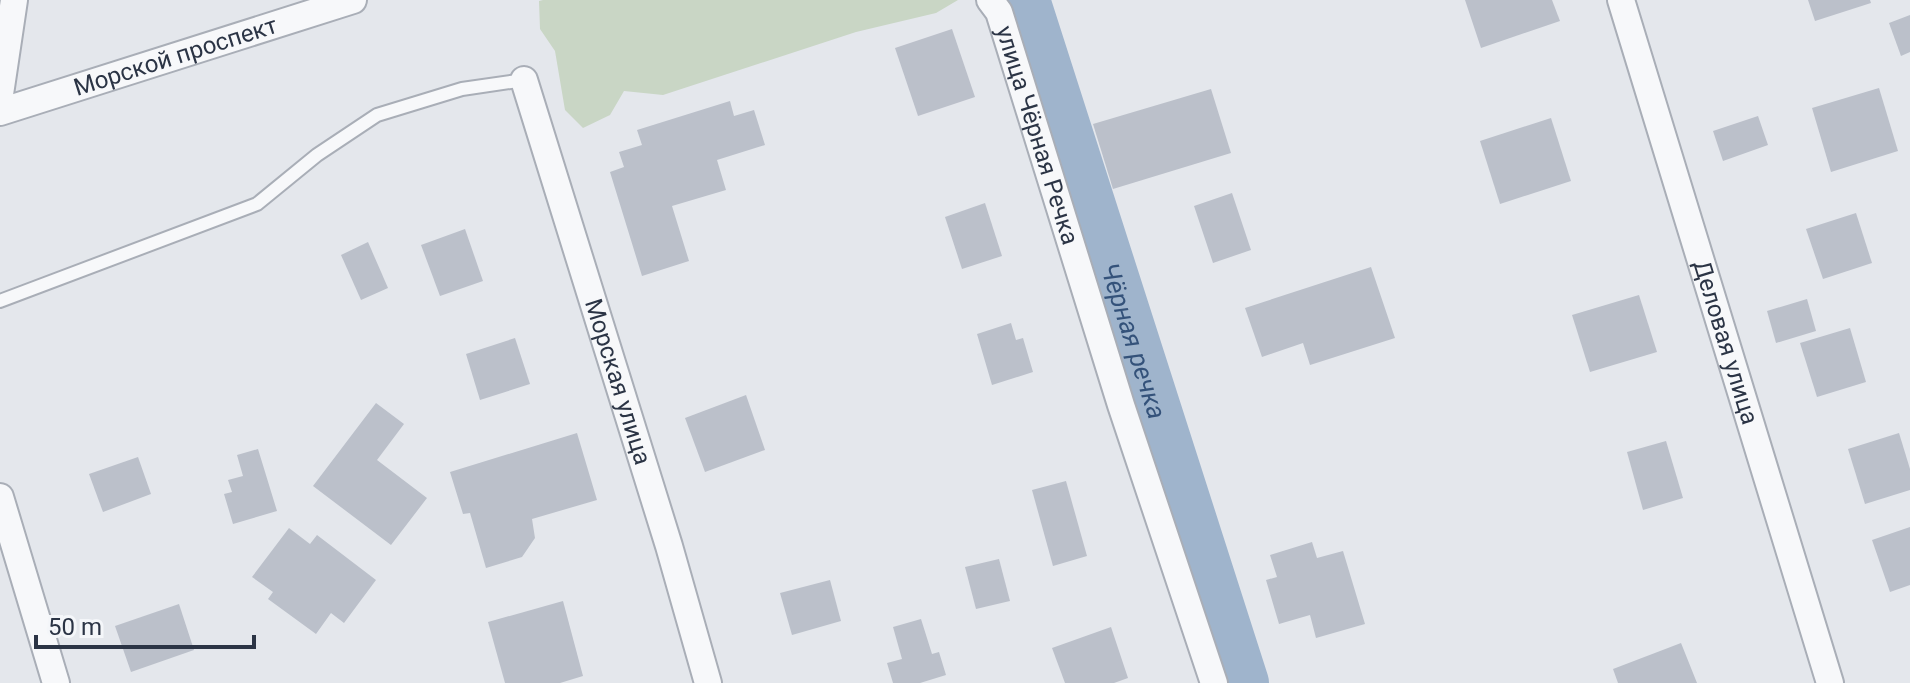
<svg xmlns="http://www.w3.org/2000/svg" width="1910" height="683" font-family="Roboto,sans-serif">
<rect width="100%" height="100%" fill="#e4e7ec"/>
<polygon fill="#c9d6c5" points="543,0 958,0 936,13 856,32 663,95 624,91 610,115 583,128 565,110 555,51 540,29 539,1"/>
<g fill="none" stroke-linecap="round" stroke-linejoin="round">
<path stroke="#9fb4cc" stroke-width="52" id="s1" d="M1024,0L1243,683"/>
</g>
<g fill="#bbc0ca">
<polygon points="1465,0 1552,0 1560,21 1481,48"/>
<polygon points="1808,0 1870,0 1871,3 1815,21"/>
<polygon points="1910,15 1910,52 1901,56 1889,23"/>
<polygon points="952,29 975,97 918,116 895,48"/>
<polygon points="1879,88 1898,151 1831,172 1812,108"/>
<polygon points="1211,89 1231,153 1113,189 1093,124"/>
<polygon points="730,101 734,116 754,110 765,145 717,160 726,190 672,206 689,261 642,276 610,172 624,167 619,152 642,145 637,130"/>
<polygon points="1758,116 1768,145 1723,161 1713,131"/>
<polygon points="1551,118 1571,181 1500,204 1480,141"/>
<polygon points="1232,193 1251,250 1213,263 1194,206"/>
<polygon points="985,203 1002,256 962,269 945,217"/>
<polygon points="1856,213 1872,263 1823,279 1806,229"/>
<polygon points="465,229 483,281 440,296 421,245"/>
<polygon points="368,242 388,288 361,300 341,255"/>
<polygon points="1371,267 1395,338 1310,365 1303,343 1262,357 1245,308"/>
<polygon points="1639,295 1657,352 1590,372 1572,315"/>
<polygon points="1807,299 1816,331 1776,343 1767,311"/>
<polygon points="1011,323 1016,340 1023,338 1033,372 992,385 977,334"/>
<polygon points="1850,328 1866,382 1817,397 1800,343"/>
<polygon points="515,338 530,384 480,400 466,354"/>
<polygon points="746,395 765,450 705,472 685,418"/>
<polygon points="376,403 404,424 377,460 427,498 391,545 313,486"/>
<polygon points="577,433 597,500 532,519 535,538 522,557 486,568 470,513 463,514 450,472"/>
<polygon points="1899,433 1910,469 1910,490 1865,504 1848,449"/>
<polygon points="1666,441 1683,498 1643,510 1627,452"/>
<polygon points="258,449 277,511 233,524 224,494 232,492 228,480 243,476 237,455"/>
<polygon points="138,457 151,494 103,512 89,474"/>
<polygon points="1066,481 1087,556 1053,566 1032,490"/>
<polygon points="1910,527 1910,585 1890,592 1872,540"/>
<polygon points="289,528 310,544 317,535 376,580 344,623 331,613 316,634 268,599 273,592 252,577"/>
<polygon points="1312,542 1317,558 1343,551 1365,624 1316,638 1310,615 1279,624 1266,580 1277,577 1270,555"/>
<polygon points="999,559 1010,601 976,609 965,567"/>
<polygon points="830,580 841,621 792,635 780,593"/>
<polygon points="563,601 583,676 560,683 505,683 488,622"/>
<polygon points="179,604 194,650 131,672 115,626"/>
<polygon points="921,619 932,654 939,652 946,675 920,683 893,683 887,663 902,659 893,627"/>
<polygon points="1111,627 1128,678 1114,683 1065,683 1052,648"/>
<polygon points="1681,643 1697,683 1618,683 1613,669"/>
</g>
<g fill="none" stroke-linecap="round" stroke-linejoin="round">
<g stroke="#a9aeb7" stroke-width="16">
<polyline id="lane" points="0,301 257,204 317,155 377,115 462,89 524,80"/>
</g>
<g stroke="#a9aeb7" stroke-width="30">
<g id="street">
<path id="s2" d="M990,0L999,12L1121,405L1214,683"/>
<path id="s3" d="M1621,0L1830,683"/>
<path id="s4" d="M524,80L669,546L708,683"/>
<polyline points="0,94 14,0"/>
<path id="s5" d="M0,112L353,0"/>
<polyline points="0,497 56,683"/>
</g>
</g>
<use href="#lane" stroke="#f7f8fa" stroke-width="12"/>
<use href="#street" stroke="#f7f8fa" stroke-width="26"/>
</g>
<g text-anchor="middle" stroke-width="6" stroke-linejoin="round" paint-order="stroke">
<g font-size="24" fill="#2b3445" stroke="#f4f6f9">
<text dy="8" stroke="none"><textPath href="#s5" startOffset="184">Морской проспект</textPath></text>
<text dy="8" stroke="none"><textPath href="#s2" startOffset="144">улица Чёрная Речка</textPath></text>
<text dy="8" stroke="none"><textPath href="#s3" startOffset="358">Деловая улица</textPath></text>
<text dy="8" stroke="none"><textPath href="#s4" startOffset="316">Морская улица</textPath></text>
</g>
<g font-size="26" font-style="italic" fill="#34527a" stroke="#f4f6f9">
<text dy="9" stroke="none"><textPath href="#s1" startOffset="358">Чёрная речка</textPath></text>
</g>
</g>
<path d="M36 635v12h218v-12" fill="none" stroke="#2b3445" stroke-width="4"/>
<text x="48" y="635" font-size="24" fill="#2b3445" stroke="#f4f6f9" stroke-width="6" paint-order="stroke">50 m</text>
</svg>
